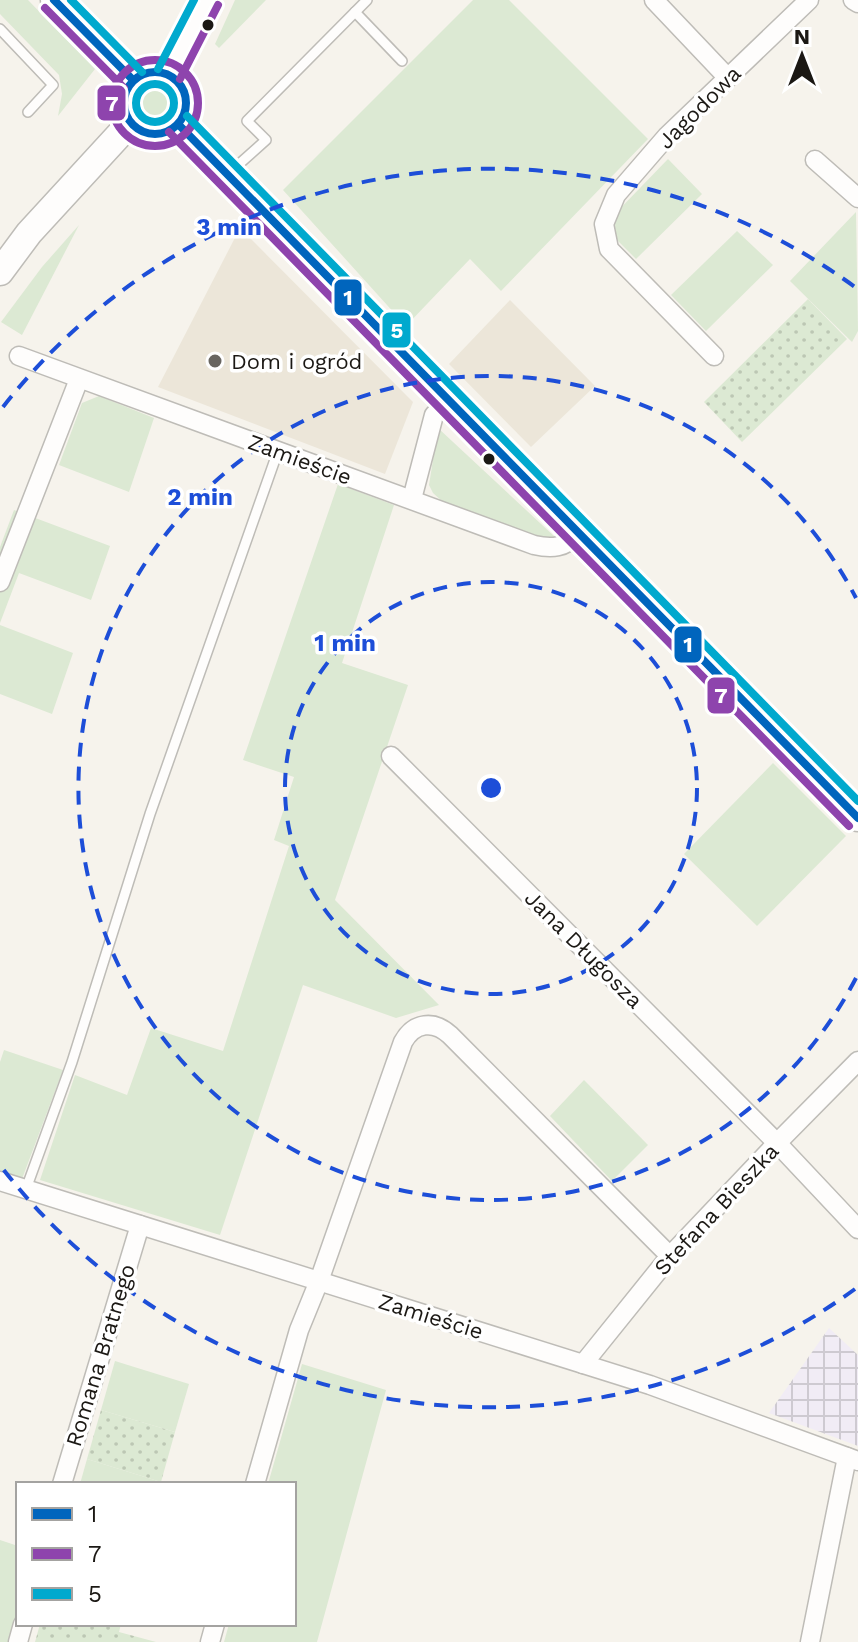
<svg xmlns="http://www.w3.org/2000/svg" width="858" height="1642" font-family="'Work Sans',sans-serif">
<defs>
<pattern id="industrial-grid" width="8" height="8" patternUnits="userSpaceOnUse" patternTransform="scale(2)"><rect width="8" height="8" fill="#f1ecf5"/><path d="M0 4h8M4 0v8" fill="none" stroke="#cecad1"/></pattern>
<pattern id="garden-dots" width="8" height="8" patternUnits="userSpaceOnUse" patternTransform="scale(2)"><rect width="8" height="8" fill="#dce9d3"/><path d="M2 2h.1M6 6h.1" fill="none" stroke="#bcc7b4" stroke-width="1.8" stroke-linecap="round"/></pattern>
</defs>
<rect width="100%" height="100%" fill="#f6f3ec"/>
<g fill="#ece6d9">
<polygon points="240,228 413,402 385,474 158,387"/>
<polygon points="510,300 595,386 531,447 449,364"/>
</g>
<polygon fill="url(#industrial-grid)" points="829,1328 858,1355 858,1446 769,1413"/>
<g fill="#dce9d3">
<polygon points="0,0 28,0 95,69 58,116 62,94 59,75 0,14"/>
<polygon points="235,0 266,0 219,48 215,44"/>
<polygon points="473,0 509,0 648,139 501,291 470,259 406,326 283,190"/>
<circle cx="155" cy="103" r="15"/>
<polygon points="668,159 702,194 636,259 611,234 611,218"/>
<polygon points="856,212 858,331 852,342 790,281"/>
<polygon points="79,225 22,335 1,322 42,267"/>
<polygon points="737,231 773,265 706,331 671,295"/>
<polygon points="99,396 154,418 129,492 59,465 82,403"/>
<path d="M438,428L555,537C536,544 465,511 443,502L433,493L429,485Z"/>
<polygon points="338,484 394,505 342,663 408,685 335,900 439,1005 396,1018 303,985 220,1235 40,1180 75,1075 127,1095 151,1028 223,1051 289,846 274,840 294,777 243,760"/>
<polygon points="14,510 110,546 91,600 19,573 0,623 0,547"/>
<polygon points="0,625 73,653 52,714 0,694"/>
<polygon points="773,763 846,836 757,926 684,854"/>
<polygon points="4,1050 63,1070 22,1179 0,1171 0,1062"/>
<polygon points="584,1080 648,1145 612,1181 550,1116"/>
<polygon points="115,1361 189,1384 175,1432 101,1410"/>
<polygon points="302,1364 386,1390 317,1642 224,1642 229,1624 294,1624 294,1484 268,1484"/>
<polygon points="87,1459 161,1482 167,1484 80,1484"/>
<polygon points="0,1540 18,1546 18,1612 10,1642 0,1642"/>
</g>
<g fill="url(#garden-dots)">
<polygon points="808,299 847,339 742,442 704,402"/>
<polygon points="101,1410 175,1432 161,1482 87,1459"/>
<polygon points="40,1624 121,1624 119,1632 156,1642 35,1642"/>
</g>
<g fill="none" stroke-linecap="round" stroke-linejoin="round">
<g stroke="#bebcb7" stroke-width="12">
<g id="lane">
<polyline points="355,12 402,61"/>
<polyline points="0,29 53,85 28,112"/>
<polyline points="229,173 266,140 247,121 367,0"/>
<polyline points="26,1189 72,1062 150,814 278,451"/>
</g>
</g>
<g stroke="#bebcb7" stroke-width="21">
<g id="street">
<polyline points="654,0 728,78"/>
<polyline points="853,0 858,3"/>
<polyline points="815,160 858,198"/>
<path d="M19,356L534,545C552,549 565,548 578,534"/>
<polyline points="714,356 609,249 604,224 616,195 667,136 809,0"/>
<polyline points="412,499 434,415 448,401"/>
<polyline points="0,582 79,379"/>
<polyline points="391,756 777,1143 858,1229"/>
<polyline points="0,1181 650,1385 858,1461"/>
<polyline points="583,1364 670,1256 777,1143 858,1061"/>
<polyline points="62,1484 140,1225"/>
<path d="M255,1484L299,1330L319,1281L403,1042C414,1022 434,1020 450,1035L670,1256"/>
<polyline points="18,1642 23,1624"/>
<polyline points="210,1642 215,1624"/>
<polyline points="810,1642 847,1457"/>
</g>
</g>
<g stroke="#bebcb7" stroke-width="29">
<g id="secondary">
<polyline points="54,0 133,80"/>
<circle cx="155" cy="103" r="31"/>
<polyline points="169,74 207,0"/>
<polyline points="178,124 858,818"/>
<polyline points="0,272 29,233 131,122"/>
</g>
</g>
<use href="#lane" stroke="#fefdfc" stroke-width="9"/>
<use href="#street" stroke="#fefdfc" stroke-width="18"/>
<use href="#secondary" stroke="#fefdfc" stroke-width="26"/>
<g stroke="#fff" stroke-width="14">
<g id="bus-1">
<polyline points="54,0 133,80"/>
<circle cx="155" cy="103" r="31"/>
<polyline points="178,124 858,818"/>
</g>
</g>
<g stroke="#fff" stroke-width="14">
<g id="bus-2">
<polyline points="45,8 124,88"/>
<circle cx="155" cy="103" r="43"/>
<polyline points="180,79 218,5"/>
<polyline points="169,132 849,826"/>
</g>
</g>
<g stroke="#fff" stroke-width="14">
<g id="bus-3">
<polyline points="71,0 142,72"/>
<polyline points="158,69 194,0"/>
<circle cx="155" cy="103" r="19"/>
<polyline points="187,116 858,801"/>
</g>
</g>
<use href="#bus-1" stroke="#0065bd" stroke-width="8"/>
<use href="#bus-2" stroke="#8e44ad" stroke-width="8"/>
<use href="#bus-3" stroke="#00a9ce" stroke-width="8"/>
</g>
<g fill="none" stroke="#1d4ed8" stroke-width="4" stroke-dasharray="14 10">
<circle cx="491" cy="788" r="206"/>
<path d="M856 978A412 412 0 1 1 856 598"/>
<path d="M855 1289A619 619 0 0 1 3 1169M3 407A619 619 0 0 1 855 287"/>
</g>
<g fill="#1b1814" stroke="#fff" stroke-width="3">
<circle cx="208" cy="25" r="7"/>
<circle cx="489" cy="459" r="7"/>
</g>
<circle fill="#686560" stroke="#fff" stroke-width="3" cx="215" cy="361" r="8"/>
<g text-anchor="middle" stroke-width="7" stroke-linejoin="round" paint-order="stroke">
<g font-size="22" fill="#1b1814" stroke="#fff">
<text transform="translate(699 107) rotate(-45)" y="8">Jagodowa</text>
<text transform="translate(300 459) rotate(20)" y="8">Zamieście</text>
<text transform="translate(584 949) rotate(45)" y="8">Jana Długosza</text>
<text transform="translate(716 1209) rotate(-47)" y="8">Stefana Bieszka</text>
<text transform="translate(431 1316) rotate(17)" y="8">Zamieście</text>
<text transform="translate(100 1355) rotate(-73)" y="8">Romana Bratnego</text>
</g>
<g font-size="22" fill="#1b1814" stroke="#fff" text-anchor="start">
<text x="231" y="369">Dom i ogród</text>
</g>
</g>
<circle cx="491" cy="788" r="12" fill="#1d4ed8" stroke="#fff" stroke-width="4"/>
<g font-size="24" text-anchor="middle" font-weight="bold" fill="#1d4ed8" stroke="#fff" stroke-width="7" stroke-linejoin="round" paint-order="stroke">
<text x="229" y="235">3 min</text>
<text x="200" y="505">2 min</text>
<text x="345" y="651">1 min</text>
</g>
<g stroke="#fff" stroke-width="3">
<rect x="96" y="84" width="31" height="38" rx="8" fill="#8e44ad"/>
<rect x="333" y="278" width="30" height="39" rx="8" fill="#0065bd"/>
<rect x="381" y="311" width="31" height="38" rx="8" fill="#00a9ce"/>
<rect x="673" y="625" width="30" height="39" rx="8" fill="#0065bd"/>
<rect x="706" y="676" width="30" height="39" rx="8" fill="#8e44ad"/>
</g>
<g font-size="22" text-anchor="middle" font-weight="bold" fill="#fff">
<text x="112" y="111">7</text>
<text x="348" y="305">1</text>
<text x="397" y="338">5</text>
<text x="688" y="652">1</text>
<text x="721" y="703">7</text>
</g>
<rect x="16" y="1482" width="280" height="144" fill="#ffffff" stroke="#a4a3a1" stroke-width="2"/>
<rect x="32" y="1508" width="40" height="12" fill="#0065bd" stroke="#a4a3a1" stroke-width="2"/>
<text x="88" y="1522" font-size="24" fill="#1b1814">1</text>
<rect x="32" y="1548" width="40" height="12" fill="#8e44ad" stroke="#a4a3a1" stroke-width="2"/>
<text x="88" y="1562" font-size="24" fill="#1b1814">7</text>
<rect x="32" y="1588" width="40" height="12" fill="#00a9ce" stroke="#a4a3a1" stroke-width="2"/>
<text x="88" y="1602" font-size="24" fill="#1b1814">5</text>
<g transform="translate(802 56)" stroke="#ffffff" stroke-width="6" paint-order="stroke">
<path d="M0-6L14 30L0 20L-14 30Z" fill="#1b1814"/>
<text y="-12" font-size="22" font-weight="bold" text-anchor="middle" fill="#1b1814">N</text>
</g>
</svg>
